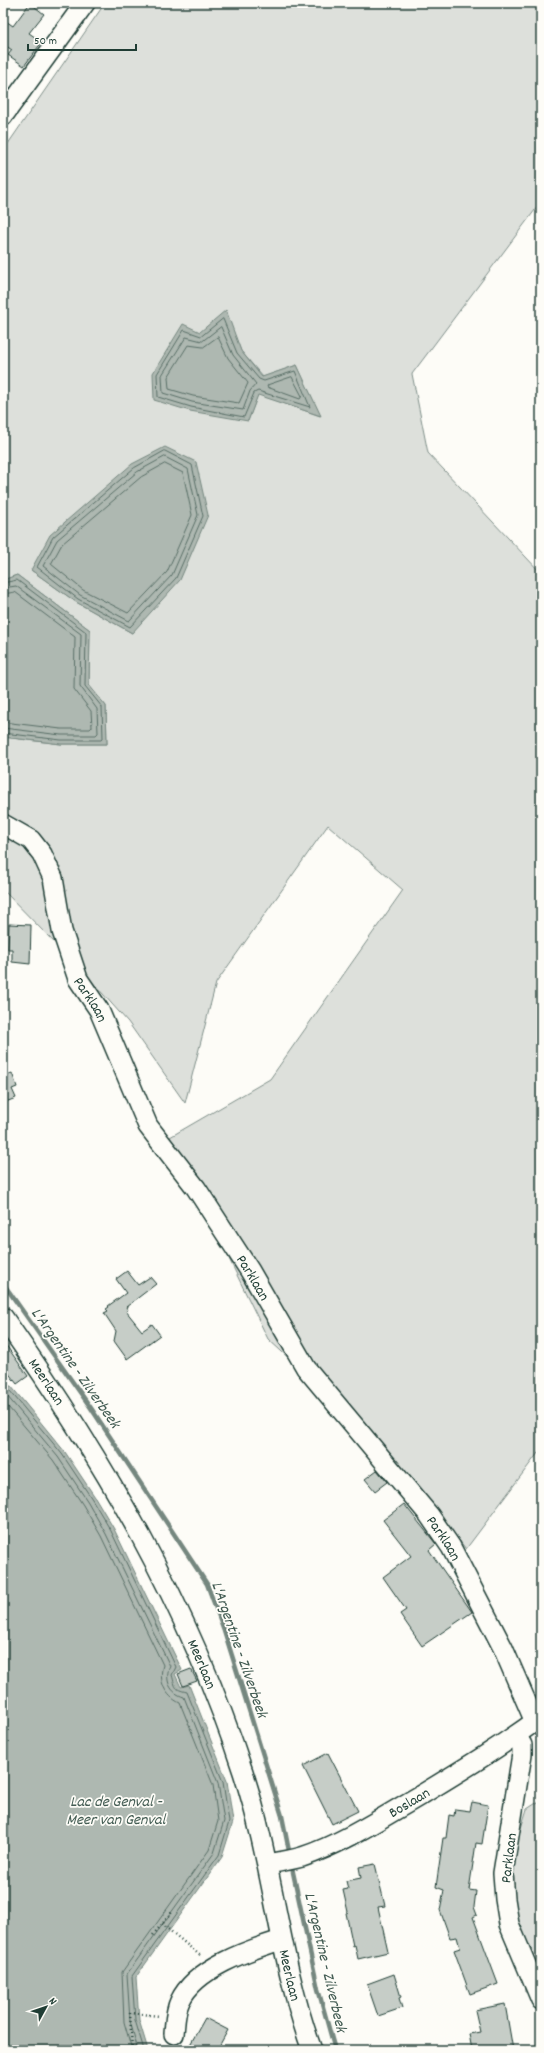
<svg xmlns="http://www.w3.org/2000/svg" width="544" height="2053" font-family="Dekko,sans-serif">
<rect width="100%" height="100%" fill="#fdfcf7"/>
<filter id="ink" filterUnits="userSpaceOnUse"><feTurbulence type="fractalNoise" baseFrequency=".025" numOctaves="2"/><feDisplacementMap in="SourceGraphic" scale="8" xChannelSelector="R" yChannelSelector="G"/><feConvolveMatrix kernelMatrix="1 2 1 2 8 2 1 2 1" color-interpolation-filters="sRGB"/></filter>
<g filter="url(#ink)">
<g fill="#dde0db" stroke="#7e8e88" fill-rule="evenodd">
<path d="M105,3H541V202L412,374L428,453L541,573V1449L466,1549L384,1446L268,1339L170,1137L270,1079L403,890L328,825L216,983L185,1103L128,1022L87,976L3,890V737L61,744H107L106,706L89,686L90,630L17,575L3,580V151ZM225,311L241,351L263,377L297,365L320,416L258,394L248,421ZM31,570L132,633L76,602Z"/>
<polygon points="541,1800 541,1994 525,1992 508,1870 527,1809"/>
</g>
<g fill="#aeb8b1" stroke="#75877f">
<polygon points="226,310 241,351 262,377 297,365 321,416 258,395 248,421 190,411 154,400 153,373 183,324 200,332"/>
<polygon points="165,447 196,462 208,515 180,580 132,633 76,602 31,570 50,535 132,464"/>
<polygon points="17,575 90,630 89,685 106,706 107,744 61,744 3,737 3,580"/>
<polygon points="3,1381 8,1386 11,1386 65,1452 95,1497 114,1529 182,1670 175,1674 181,1687 189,1685 227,1781 233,1822 222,1857 136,1977 139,2020 148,2050 3,2050"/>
</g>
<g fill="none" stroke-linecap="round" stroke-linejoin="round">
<g stroke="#586e66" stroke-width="1">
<polygon points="223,319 237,353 259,379 264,381 295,371 310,407 258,391 254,393 244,417 191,407 158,397 157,374 184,330 201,336"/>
<polygon points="221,327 233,355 256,384 250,391 243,410 192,402 163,393 162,375 186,337 202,341"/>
<polygon points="218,337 228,358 248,383 239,403 193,396 169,389 168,377 188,345 203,347"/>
<polygon points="292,377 302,396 300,399 267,387 268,385"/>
<polygon points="165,451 192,465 203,516 176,578 130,627 78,599 37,567 53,537 134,468"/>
<polygon points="165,457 188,469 198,515 172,575 129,621 80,595 43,566 57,540 137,472"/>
<polygon points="165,464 183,473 192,515 167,572 128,613 83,590 51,564 62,544 141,477"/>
<polyline points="3,583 17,580 86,632 85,686 102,707 103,738 101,740 61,740 3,733"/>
<polyline points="3,588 16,586 81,634 80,686 97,709 98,733 96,735 61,735 3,728"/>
<polyline points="3,594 15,592 75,637 74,689 91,711 92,727 90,729 61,729 3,722"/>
<path d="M3,1387L10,1391L62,1454L92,1499L111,1531L176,1667L172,1675C176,1688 174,1689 187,1692L223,1782L229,1822L219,1855L132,1976L135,2020L144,2050"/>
<path d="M3,1394L7,1396L58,1457L88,1502L106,1534L170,1666C164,1680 170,1693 184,1697L218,1783L224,1821L214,1853L127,1974L130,2021L138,2050"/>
<path d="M3,1401L53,1460L83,1505L101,1536L163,1665C158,1681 165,1696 180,1703L213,1785L218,1821L209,1850L122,1972L124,2022L132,2050"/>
</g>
<g stroke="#75877f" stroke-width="4.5">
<polyline points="3,1283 91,1408 207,1584 224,1630 282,1816 290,1856"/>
<polyline points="291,1863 318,1989 335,2050"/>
</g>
</g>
<g fill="#c6cdc7" stroke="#1f3d34">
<polygon points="30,3 44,14 29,33 42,42 24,66 8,55 12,50 3,44 3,19 13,26"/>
<polygon points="9,924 31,925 30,964 12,962 12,949 8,949"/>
<polygon points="3,1067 7,1075 12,1073 17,1087 12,1089 16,1098 3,1103"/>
<polygon points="127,1271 138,1285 150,1277 156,1284 126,1307 128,1310 126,1311 142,1331 152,1324 160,1335 127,1359 114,1341 116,1331 104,1313 108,1311 106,1309 109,1307 108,1306 126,1293 116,1279"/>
<polygon points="3,1341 28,1376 17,1384 3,1366"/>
<polygon points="377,1470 387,1482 375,1491 365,1479"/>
<polygon points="404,1504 436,1544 429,1550 472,1612 422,1646 400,1614 406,1610 383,1577 411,1556 383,1520"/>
<polygon points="191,1669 197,1681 183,1686 178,1674"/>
<polygon points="328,1753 358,1811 332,1824 303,1766"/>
<polygon points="472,1802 488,1805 482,1844 476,1843 469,1890 476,1891 474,1907 477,1915 473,1917 498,1984 470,1994 454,1950 460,1948 457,1937 450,1938 440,1910 444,1890 436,1887 443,1838 446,1838 449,1815 454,1816 455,1809 470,1811"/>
<polygon points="375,1864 385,1906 378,1907 388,1952 358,1959 355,1945 353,1946 346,1913 348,1912 343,1890 348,1889 346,1881 361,1878 359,1867"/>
<polygon points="394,1974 401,1997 399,1998 402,2008 378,2016 367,1984"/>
<polygon points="505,2004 513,2050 472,2050 469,2034 480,2032 475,2010"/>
<polygon points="205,2018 228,2030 217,2050 187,2050"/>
</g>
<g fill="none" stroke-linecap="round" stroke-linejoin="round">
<g stroke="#1f3d34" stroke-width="22">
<g id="minor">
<polyline points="3,116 85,3"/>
<path id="s1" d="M3,824L31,840L42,854L53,878L62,931L78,979L99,1010L148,1126L196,1188L250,1271L306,1368L429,1515L451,1547L503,1648L535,1722"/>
<path id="s2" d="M3,1317C104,1461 188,1603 243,1772C273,1863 279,1960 312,2050"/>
<polyline points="517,1736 522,1745 522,1754 503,1873 505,1899 509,1924 541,2000"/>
<path id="s3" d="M267,1864C279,1862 291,1860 302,1857C344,1843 383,1817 421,1795C462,1770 502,1746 541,1717"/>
<path d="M174,2034C175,2023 175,2011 180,2001C195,1968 249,1950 281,1940"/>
</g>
</g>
<g stroke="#1f3d34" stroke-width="2.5" stroke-dasharray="1 3" stroke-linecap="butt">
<polyline points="162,1924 202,1957"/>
<polyline points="153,1935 173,1911"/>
<polyline points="132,2050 130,2013 160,2016"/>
</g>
<use href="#minor" stroke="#fdfcf7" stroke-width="19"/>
</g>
</g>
<g text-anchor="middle" stroke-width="3.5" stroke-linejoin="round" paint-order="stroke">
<g font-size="15" fill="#1f3d34" stroke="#fdfcf7">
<text dy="5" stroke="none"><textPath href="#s1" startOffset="205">Parklaan</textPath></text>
<text dy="5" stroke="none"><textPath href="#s1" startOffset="529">Parklaan</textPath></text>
<text dy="5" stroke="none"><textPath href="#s2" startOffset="78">Meerlaan</textPath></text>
<text dy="5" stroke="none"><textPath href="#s1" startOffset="853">Parklaan</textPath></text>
<text dy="5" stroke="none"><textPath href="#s2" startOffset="401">Meerlaan</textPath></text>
<text dy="5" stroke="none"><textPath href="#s3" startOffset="156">Boslaan</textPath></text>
<text transform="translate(508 1858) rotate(-83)" y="5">Parklaan</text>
<text dy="5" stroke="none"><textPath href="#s2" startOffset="725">Meerlaan</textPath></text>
</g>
<g font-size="16" font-style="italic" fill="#435c53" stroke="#fdfcf7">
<text transform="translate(77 1367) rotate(55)" y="6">L'Argentine - Zilverbeek</text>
<text transform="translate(241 1649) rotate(71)" y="6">L'Argentine - Zilverbeek</text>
<text x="116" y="1806">Lac de Genval -<tspan x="116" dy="18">Meer van Genval</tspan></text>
<text transform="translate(327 1962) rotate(77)" y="6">L'Argentine - Zilverbeek</text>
</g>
</g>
<rect width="544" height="2053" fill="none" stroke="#fdfcf7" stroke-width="16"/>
<rect x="8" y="8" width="528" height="2037" fill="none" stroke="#1f3d34" stroke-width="1.5" filter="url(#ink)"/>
<g transform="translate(46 2007) rotate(50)" stroke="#fdfcf7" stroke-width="3" paint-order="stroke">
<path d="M0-3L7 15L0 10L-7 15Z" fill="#1f3d34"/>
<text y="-6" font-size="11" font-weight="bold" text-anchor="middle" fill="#1f3d34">N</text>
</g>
<path d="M28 44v6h108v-6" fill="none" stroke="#1f3d34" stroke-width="2"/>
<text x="34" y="44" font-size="12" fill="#1f3d34" stroke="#fdfcf7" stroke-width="3" paint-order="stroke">50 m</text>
</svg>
